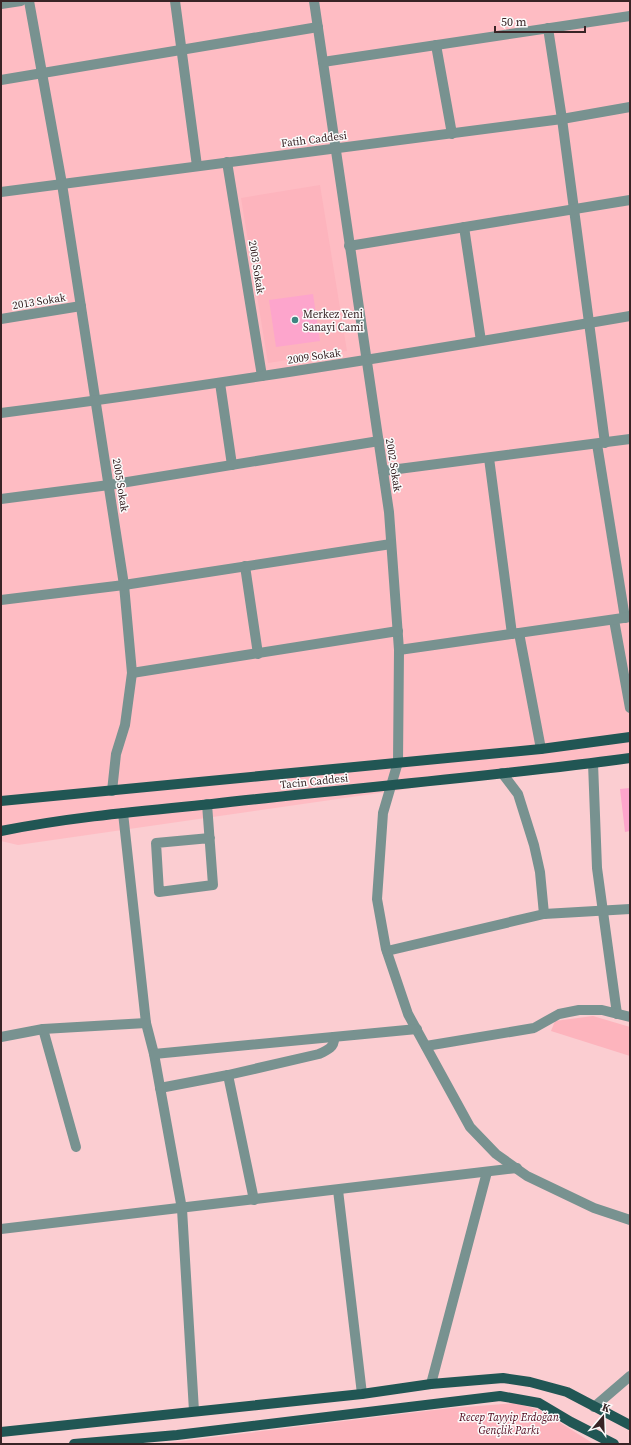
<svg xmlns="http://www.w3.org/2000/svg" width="631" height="1445" font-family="'Source Serif 4',serif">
<rect width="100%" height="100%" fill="#fbcdd1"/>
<polygon fill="#febcc3" points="1,1 630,1 630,757 18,845 1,841"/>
<g fill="#fdb4bd">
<polygon points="320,185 347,351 268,363 241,198"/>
<polygon points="593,1016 630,1027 630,1056 551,1031 555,1021"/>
<polygon points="515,1403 540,1410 594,1444 157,1444 451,1408"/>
</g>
<g fill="#fda5cc">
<polygon points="313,294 320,341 276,347 269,300"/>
<polygon points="630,788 630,831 625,832 620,789"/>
</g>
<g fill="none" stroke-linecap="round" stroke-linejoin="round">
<g stroke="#789290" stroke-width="10">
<polyline points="29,1 62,184 124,585 132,673 125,725 116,754 112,791"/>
<polyline points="175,1 197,166"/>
<polyline points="314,1 389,512 399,650 398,762 383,813 377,899 386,949 408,1014 470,1127 496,1154 527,1176 594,1208 630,1220"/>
<polyline points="1,4 21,1"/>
<polyline points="548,28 562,119 605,443"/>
<polyline points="436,45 452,134"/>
<polyline points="323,62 630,16"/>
<polyline points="1,80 318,27"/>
<polyline points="227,162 262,376"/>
<polyline points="1,192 562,119 630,107"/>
<polyline points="464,227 481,341"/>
<polyline points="349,246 630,200"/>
<polyline points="1,319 81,306"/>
<polyline points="220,383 232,465"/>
<path d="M1,413C212,386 421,352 630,316"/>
<polyline points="597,444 625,618"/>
<polyline points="489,458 512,634"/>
<polyline points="383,471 630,439"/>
<polyline points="1,499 109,485 379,441"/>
<polyline points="245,566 258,654"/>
<polyline points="1,600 124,585 391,544"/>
<polyline points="614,620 630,708"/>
<polyline points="519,633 541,749"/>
<polyline points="399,650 630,617"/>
<polyline points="132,673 398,631"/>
<polyline points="593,763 597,868 617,1014"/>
<polyline points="207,804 213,885 159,892 156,843 210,838"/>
<polyline points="123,813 146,1023 154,1054 182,1209 194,1411"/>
<polyline points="544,914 630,909"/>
<polyline points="387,951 544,914 540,872 534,845 518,794 502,773"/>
<polyline points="43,1029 76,1147"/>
<polyline points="1,1037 43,1029 146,1023"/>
<polyline points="426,1046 534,1028 559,1014 579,1010 602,1010 630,1017"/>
<polyline points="154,1054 417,1029"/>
<polyline points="228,1075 254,1200"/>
<path d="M160,1088L228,1075L319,1054C328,1050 335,1047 334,1037"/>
<polyline points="338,1190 362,1394"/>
<polyline points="1,1229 517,1168"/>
<polyline points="431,1384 487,1172"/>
<polyline points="594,1407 630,1376"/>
</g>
<g stroke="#215654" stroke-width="10">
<polyline points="1,801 541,749 630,737"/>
<path d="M1,831C71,817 142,811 212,804C352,788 491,777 630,758"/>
<polyline points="1,1432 362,1394 431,1384 503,1378 530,1382 567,1392 630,1425"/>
<polyline points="74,1444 177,1435 500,1396 539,1403 571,1422 614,1444"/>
</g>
</g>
<circle fill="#3e8582" stroke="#fbfbfb" stroke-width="1.5" cx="295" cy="320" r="4"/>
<g text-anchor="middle" stroke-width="3" stroke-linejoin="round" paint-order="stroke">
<g font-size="11" fill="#392426" stroke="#fbfbfb">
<text transform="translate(314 139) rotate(-7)" y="4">Fatih Caddesi</text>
<text transform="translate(257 267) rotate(81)" y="4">2003 Sokak</text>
<text transform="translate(39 301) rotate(-9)" y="4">2013 Sokak</text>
<text transform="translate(314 356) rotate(-8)" y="4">2009 Sokak</text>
<text transform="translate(394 465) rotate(81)" y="4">2002 Sokak</text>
<text transform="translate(121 485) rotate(81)" y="4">2005 Sokak</text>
<text transform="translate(314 781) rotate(-6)" y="4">Tacin Caddesi</text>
</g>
<g font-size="11" fill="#392426" stroke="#fbfbfb" text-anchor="start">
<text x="303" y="318">Merkez Yeni<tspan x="303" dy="13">Sanayi Cami</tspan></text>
</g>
<g font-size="11" font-style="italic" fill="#52091d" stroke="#fbfbfb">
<text x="509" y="1421">Recep Tayyip Erdoğan<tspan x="509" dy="13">Gençlik Parkı</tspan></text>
</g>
</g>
<rect width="631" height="1445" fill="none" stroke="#392426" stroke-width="4"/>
<g transform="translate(603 1417) rotate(19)" stroke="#fbfbfb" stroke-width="3" paint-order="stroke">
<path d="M0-3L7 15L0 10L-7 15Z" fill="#392426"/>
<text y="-6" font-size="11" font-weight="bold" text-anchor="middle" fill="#392426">K</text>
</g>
<path d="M495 26v6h90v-6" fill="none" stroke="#392426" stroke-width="2"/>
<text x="501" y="26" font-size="12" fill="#392426" stroke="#fbfbfb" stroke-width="3" paint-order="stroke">50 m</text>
</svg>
